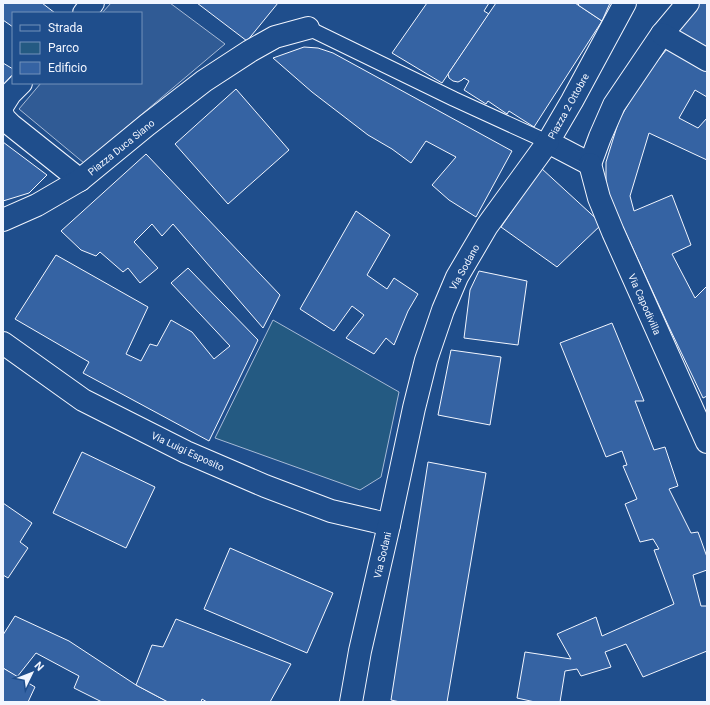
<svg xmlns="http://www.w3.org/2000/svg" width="710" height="705" font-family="Roboto,sans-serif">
<rect width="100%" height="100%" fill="#1f4e8c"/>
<polygon fill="#245a82" stroke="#a8bbd7" points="273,320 399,392 381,477 360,490 215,438"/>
<polygon fill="#305b95" stroke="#a8bbd7" points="111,3 170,3 225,44 84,163 19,109 41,83 141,83 141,13 102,13"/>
<g fill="#3563a3" stroke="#f2f6ff">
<polygon points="3,3 42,3 55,13 13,13 13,27 3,20"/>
<polygon points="197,3 278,3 247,41"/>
<polygon points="427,3 489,3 484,11 489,14 442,83 392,53"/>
<polygon points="496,3 575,3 602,21 534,127 509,111 507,114 488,101 486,104 464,90 469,81 464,78 462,80 458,82 453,81 449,78 448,74"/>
<polygon points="580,3 610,3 602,21 578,5"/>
<polygon points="700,3 707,3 707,54 674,34"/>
<polygon points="304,47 318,48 333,53 512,151 476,217 449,200 432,185 456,157 426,141 411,163 392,149 368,135 312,92 273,58"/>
<polygon points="667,49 707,71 707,97 695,90 679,118 698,128 707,118 707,160 649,133 630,196 634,211 672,195 691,245 672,254 695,298 707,286 707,396 703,398 668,325 606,190 606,162 619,120 644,77"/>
<polygon points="3,63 13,69 13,74 3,85"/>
<polygon points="236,89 289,150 228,204 175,144"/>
<polygon points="3,142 47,175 29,193 3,201"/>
<polygon points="146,154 280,295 263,328 173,224 162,236 152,224 134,242 158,268 140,283 128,268 123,272 100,252 96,256 81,250 61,231"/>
<polygon points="541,168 602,224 557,267 501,227"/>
<polygon points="356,211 390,235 367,275 387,289 394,278 418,294 408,311 394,345 386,338 374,354 346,338 364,315 352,306 334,331 300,309"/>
<polygon points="56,255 148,307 126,354 141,361 150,344 157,346 171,320 192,332 214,359 230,346 171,283 188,268 258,340 209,441 83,373 89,362 15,319"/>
<polygon points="479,271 527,281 518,345 464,338 470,290"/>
<polygon points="612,323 644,401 635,401 654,450 665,447 678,486 669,489 691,533 698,532 707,557 707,570 693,575 701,606 707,606 707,651 643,677 626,644 605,652 611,667 581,676 577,669 565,671 560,702 535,702 517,698 525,652 571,659 557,634 596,617 602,636 674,604 654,550 659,549 653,539 640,542 625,504 637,499 623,466 627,465 622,451 606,457 560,343"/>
<polygon points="451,350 501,357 490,425 438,415"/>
<polygon points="82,452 155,487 126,548 53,513"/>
<polygon points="428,462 486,473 447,702 400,702 391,700"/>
<polygon points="3,503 32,523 20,542 28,548 8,578 3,575"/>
<polygon points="230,548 333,593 307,653 204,609"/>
<polygon points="15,616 69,641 136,685 168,702 102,702 74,688 79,676 36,653 17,677 3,668 3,635"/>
<polygon points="176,619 291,664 270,702 207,702 202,699 201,702 168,702 136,685 152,645 163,647"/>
<polygon points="3,668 35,687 28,702 3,702"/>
</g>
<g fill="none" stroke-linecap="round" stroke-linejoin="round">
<g stroke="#f2f6ff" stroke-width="16">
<polyline id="lane" points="308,28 454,99 548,142"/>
</g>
<g stroke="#f2f6ff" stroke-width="24">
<g id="street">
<polyline points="625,3 572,101 548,142 590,164 600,137 614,105 662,34 688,3"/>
<polyline points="84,13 93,3"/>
<polyline points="662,34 707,60"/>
<polyline points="3,105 10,94 21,83"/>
<polyline points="3,115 4,118 11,125 80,180"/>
<polyline points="590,164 599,198 613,232 707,442"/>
<polyline points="3,220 37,205 80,180 147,125 204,81 250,51 275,37 308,28"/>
<polyline points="3,343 83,400 186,452 265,486 331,511 374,521 389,525"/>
<polyline points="351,702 360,651 389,525 414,408 426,360 443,310 457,277 487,226 548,142"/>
</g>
</g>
<use href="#lane" stroke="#1f4e8c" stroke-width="14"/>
<use href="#street" stroke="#1f4e8c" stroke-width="22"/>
</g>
<g text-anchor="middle" stroke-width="3" stroke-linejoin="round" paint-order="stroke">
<g font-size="10" fill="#f2f6ff" stroke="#1f4e8c">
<text transform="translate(568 106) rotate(-61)" y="4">Piazza 2 Ottobre</text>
<text transform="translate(121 147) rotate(-39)" y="4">Piazza Duca Siano</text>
<text transform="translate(464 267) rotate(-61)" y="4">Via Sodano</text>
<text transform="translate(645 304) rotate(66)" y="4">Via Capodivilla</text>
<text transform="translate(188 451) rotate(25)" y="4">Via Luigi Esposito</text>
<text transform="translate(382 555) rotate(-77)" y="4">Via Sodani</text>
</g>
</g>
<rect width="710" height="705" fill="none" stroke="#f2f6ff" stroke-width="8"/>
<rect x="12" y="12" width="130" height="72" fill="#1f4e8c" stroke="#7391ba"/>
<rect x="20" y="25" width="20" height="6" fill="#1f4e8c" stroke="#7391ba"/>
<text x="48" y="32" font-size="12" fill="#f2f6ff">Strada</text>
<rect x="20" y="42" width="20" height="12" fill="#245a82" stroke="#7391ba"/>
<text x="48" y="52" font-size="12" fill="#f2f6ff">Parco</text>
<rect x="20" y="62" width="20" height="12" fill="#3563a3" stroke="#7391ba"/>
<text x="48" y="72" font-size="12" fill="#f2f6ff">Edificio</text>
<g transform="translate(32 673) rotate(47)" stroke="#1f4e8c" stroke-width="3" paint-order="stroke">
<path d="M0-3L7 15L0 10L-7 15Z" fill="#f2f6ff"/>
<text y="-6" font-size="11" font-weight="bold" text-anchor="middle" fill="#f2f6ff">N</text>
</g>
</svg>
